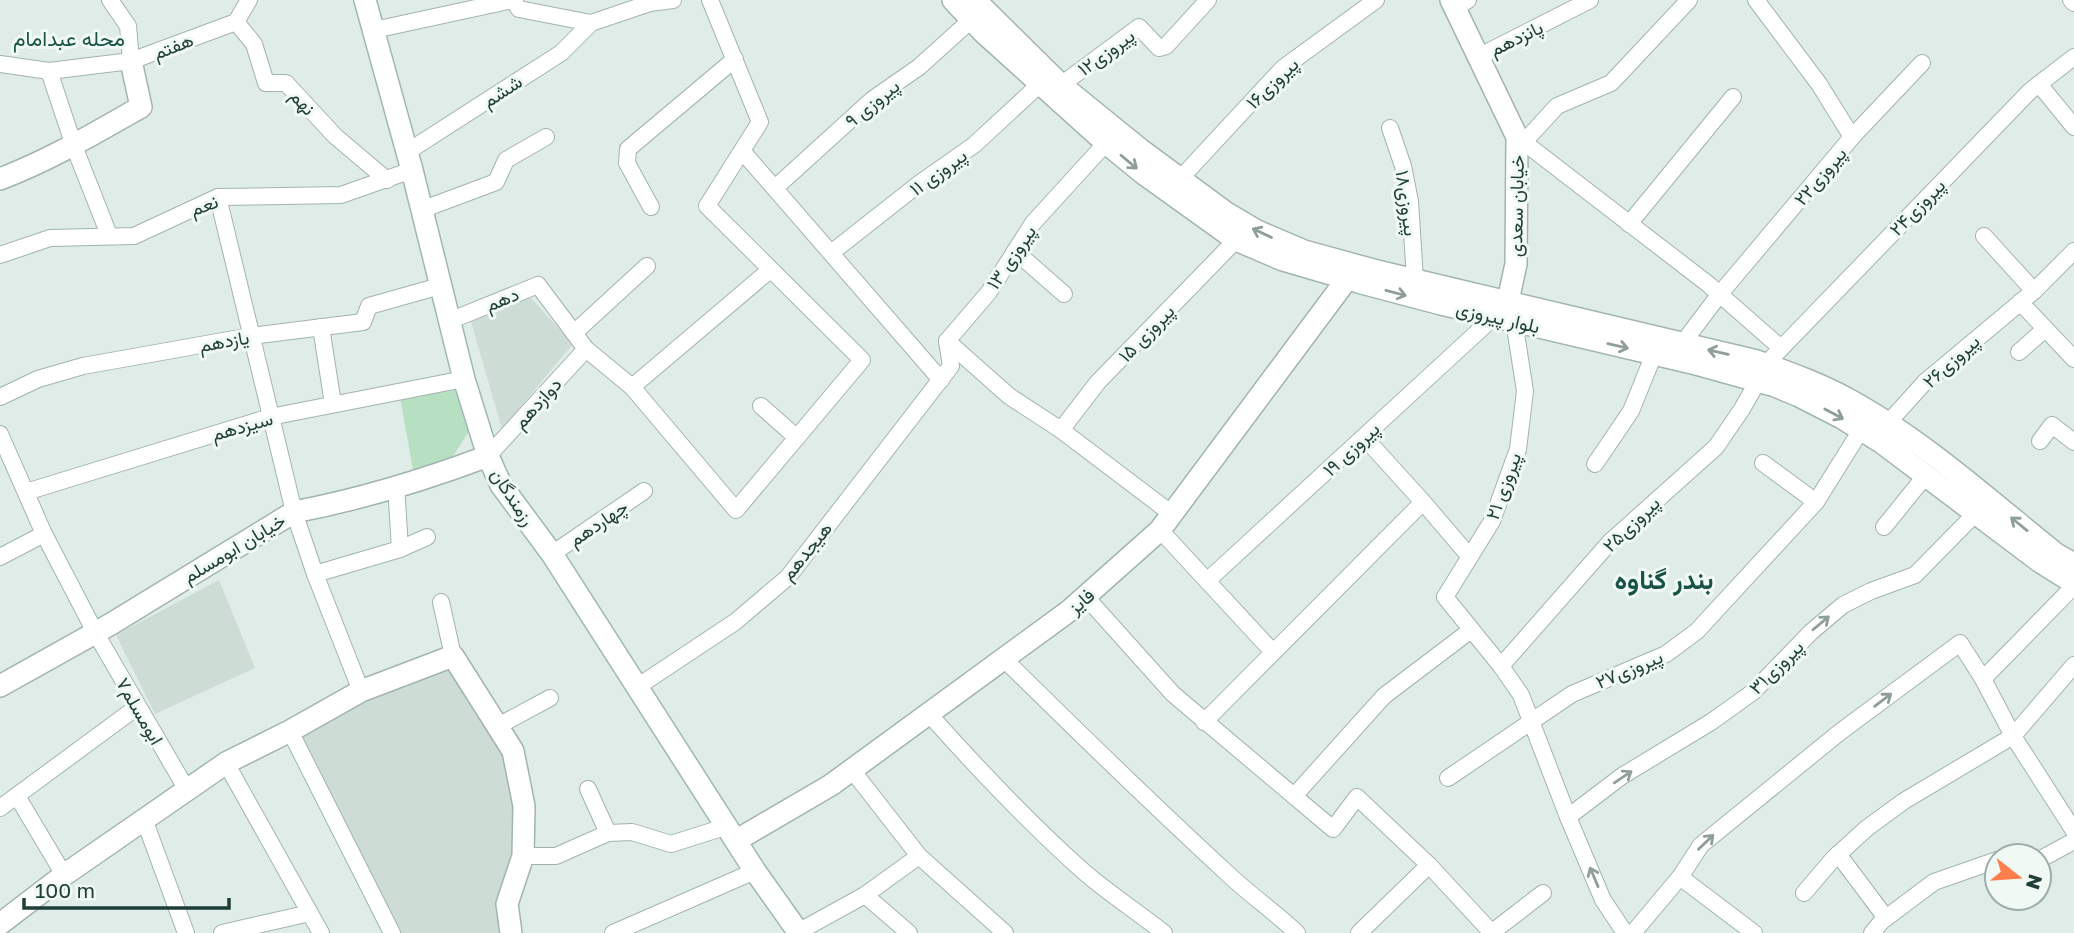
<svg xmlns="http://www.w3.org/2000/svg" width="2074" height="933" font-family="'Golos Text',Vazirmatn,sans-serif">
<rect width="100%" height="100%" fill="#e0ece7"/>
<g fill="#cedcd6">
<polygon points="528,295 573,344 502,429 471,322"/>
<polygon points="219,580 255,668 155,714 116,635"/>
<polygon points="453,656 513,751 524,806 505,933 394,933 298,727"/>
</g>
<polygon fill="#b7e0c3" points="455,390 469,431 450,461 413,470 400,397"/>
<g fill="none" stroke-linecap="round" stroke-linejoin="round">
<g stroke="#a2b4af" stroke-width="18">
<g id="minor">
<polyline points="110,0 128,26 131,61"/>
<polyline points="513,0 519,9 591,23"/>
<polyline points="2071,0 2074,3"/>
<polyline points="1455,8 1468,0"/>
<polyline points="236,22 254,44 266,83 286,83 335,136 387,180"/>
<polyline points="374,30 513,0"/>
<polyline points="1478,57 1590,0"/>
<polyline points="0,64 49,71 131,61 236,22 249,0"/>
<polyline points="49,71 74,146 109,235"/>
<polyline points="2039,84 2074,127"/>
<polyline points="1061,85 1139,27 1159,48 1166,46 1208,0"/>
<polyline points="1390,128 1403,166 1410,201 1415,280"/>
<polyline points="1517,137 1708,284 1781,348"/>
<polyline points="1852,137 1922,63"/>
<polyline points="1524,142 1557,106 1611,83 1689,0"/>
<polyline points="407,152 561,53 591,23 650,3 673,0"/>
<polyline points="743,152 941,380"/>
<polyline points="1179,180 1283,68 1376,0"/>
<polyline points="775,188 873,99 919,67 971,20"/>
<polyline points="218,197 294,512 315,574 361,691"/>
<polyline points="651,207 627,163 628,149 735,59"/>
<polyline points="421,210 496,182 506,160 546,137"/>
<polyline points="1629,224 1733,97"/>
<polyline points="1984,236 2034,291"/>
<polyline points="1015,251 1064,294"/>
<polyline points="831,253 920,183 974,145 1040,84"/>
<polyline points="0,255 50,238 134,236 218,197 341,195 412,170"/>
<polyline points="647,266 574,333 586,349 632,387 736,510 862,360 707,206 760,122 710,0"/>
<polyline points="2020,302 2074,359"/>
<polyline points="449,321 538,285 574,333"/>
<polyline points="1514,321 1525,391 1518,449 1492,521 1445,597 1501,666 1521,695 1568,817 1603,900 1625,933"/>
<polyline points="321,327 333,404"/>
<polyline points="947,341 1009,396 1061,430 1172,514"/>
<polyline points="1682,344 1719,295 1852,137 1819,84 1756,0"/>
<polyline points="2019,352 2045,329"/>
<polyline points="1766,364 2030,91 2074,57"/>
<polyline points="632,387 770,270"/>
<polyline points="0,397 38,379 83,366 251,336 363,322 369,306 440,286"/>
<polyline points="761,406 796,437"/>
<polyline points="1887,424 1925,382 2034,291 2074,251"/>
<polyline points="1061,430 1098,382 1236,240"/>
<polyline points="0,434 44,534 95,632 187,790"/>
<polyline points="2040,441 2052,425 2074,442"/>
<polyline points="488,456 586,349"/>
<polyline points="1763,463 1816,502"/>
<polyline points="1595,464 1631,411 1654,354"/>
<polyline points="396,485 400,549"/>
<polyline points="26,492 270,417 464,379"/>
<polyline points="1423,502 1470,557"/>
<polyline points="1884,527 1926,475"/>
<polyline points="1160,530 1272,651"/>
<polyline points="552,554 644,491"/>
<polyline points="0,557 44,534"/>
<polyline points="315,574 400,549 427,537"/>
<polyline points="1207,581 1495,316"/>
<polyline points="1086,597 1173,694 1333,829 1357,797 1429,865 1492,933"/>
<polyline points="441,602 453,656"/>
<path d="M1004,659C1078,732 1152,804 1228,874C1250,895 1275,912 1297,933"/>
<polyline points="1501,666 1610,542 1716,447 1742,409 1758,381"/>
<polyline points="1983,679 2074,586"/>
<polyline points="637,687 735,622 788,577 951,366 947,341 989,292 1033,223 1106,143"/>
<path d="M929,714C978,769 1028,822 1083,871C1108,893 1138,912 1164,933"/>
<polyline points="1204,722 1423,502 1364,437"/>
<polyline points="498,726 550,698"/>
<polyline points="290,731 392,933"/>
<polyline points="226,763 321,933"/>
<polyline points="852,770 919,856 1005,933"/>
<polyline points="1448,778 1572,694 1666,654 1697,631 1816,502 1861,430"/>
<polyline points="588,789 608,833"/>
<polyline points="1295,795 1384,696 1471,630"/>
<polyline points="17,796 64,875"/>
<polyline points="0,808 137,707"/>
<polyline points="1568,817 1622,776 1711,722 1753,692 1811,632 1843,605 1871,591 1915,575 1977,512"/>
<polyline points="144,819 186,933"/>
<polyline points="1838,854 1886,918"/>
<polyline points="523,856 556,856 608,833 632,832 671,844 728,826"/>
<polyline points="2039,860 2074,841"/>
<polyline points="1680,877 1754,933"/>
<polyline points="1804,893 1833,859 1867,828 1904,801 2013,736 2074,665"/>
<polyline points="865,895 909,933"/>
<polyline points="798,932 865,895 919,856"/>
<polyline points="222,933 310,913"/>
<polyline points="613,933 755,871"/>
<polyline points="1359,933 1429,865"/>
<polyline points="1491,933 1543,893"/>
<polyline points="1633,933 1680,877 1701,845 1840,732 1960,643 1983,679 2013,736 2074,831"/>
<polyline points="1872,933 1882,921 1934,882 1997,860"/>
</g>
</g>
<g stroke="#a2b4af" stroke-width="24">
<g id="tertiary">
<polyline points="953,0 984,33 1106,143 1144,174 1236,240 1283,260 1358,282 1441,304 1692,363 1775,386 1799,396 1842,418 1881,442 2039,561 2074,583"/>
<path d="M975,0L1061,85L1141,150L1225,212L1257,231L1304,251L1377,271L1757,361C1787,372 1818,383 1846,398C1922,439 1989,500 2056,554L2074,564"/>
<polyline points="1451,0 1517,137 1516,264 1508,301"/>
<path d="M0,179C50,160 95,133 141,107L131,61"/>
<path d="M0,686L111,624L294,512C357,500 427,479 488,456"/>
<polyline points="737,840 831,785 1069,611 1160,530 1347,279"/>
<polyline points="0,924 64,875 226,763 290,731 361,691 453,656 513,751 524,806 523,856 507,904 511,933"/>
</g>
</g>
<g stroke="#9eb9b0" stroke-width="24">
<polyline id="secondary" points="365,0 412,170 464,379 488,456 501,485 552,554 755,871 799,933"/>
</g>
<use href="#minor" stroke="#fff" stroke-width="16"/>
<use href="#tertiary" stroke="#fff" stroke-width="21"/>
<use href="#secondary" stroke="#fff" stroke-width="21"/>
</g>
<defs><path id="oneway-shaft" d="M-6 0H5M1.5-3L5.5 0L1.5 3" fill="none" stroke-width="1.6" stroke-linecap="round" stroke-linejoin="round" transform="scale(1.75)"/></defs>
<g stroke="#8f9e9b">
<use href="#oneway-shaft" transform="translate(1129 162) rotate(40)"/>
<use href="#oneway-shaft" transform="translate(1262 233) rotate(-155)"/>
<use href="#oneway-shaft" transform="translate(1396 293) rotate(15)"/>
<use href="#oneway-shaft" transform="translate(1618 346) rotate(13)"/>
<use href="#oneway-shaft" transform="translate(1718 352) rotate(-167)"/>
<use href="#oneway-shaft" transform="translate(1834 414) rotate(28)"/>
<use href="#oneway-shaft" transform="translate(2019 524) rotate(-141)"/>
<use href="#oneway-shaft" transform="translate(1821 623) rotate(-40)"/>
<use href="#oneway-shaft" transform="translate(1883 700) rotate(-37)"/>
<use href="#oneway-shaft" transform="translate(1623 777) rotate(-34)"/>
<use href="#oneway-shaft" transform="translate(1706 842) rotate(-44)"/>
<use href="#oneway-shaft" transform="translate(1594 877) rotate(-113)"/>
</g>
<g text-anchor="middle" stroke-width="6" stroke-linejoin="round" paint-order="stroke">
<g font-size="19" fill="#1f3e37" stroke="#f1f9f5">
<text transform="translate(1516 38) rotate(-26)" y="7">پانزدهم</text>
<text transform="translate(173 46) rotate(-21)" y="7">هفتم</text>
<text transform="translate(1106 52) rotate(-36)" y="7">پیروزی۱۲</text>
<text transform="translate(1272 83) rotate(-44)" y="7">پیروزی۱۶</text>
<text transform="translate(502 91) rotate(-33)" y="7">ششم</text>
<text transform="translate(303 102) rotate(47)" y="7">نهم</text>
<text transform="translate(872 103) rotate(-39)" y="7">پیروزی ۹</text>
<text transform="translate(938 172) rotate(-36)" y="7">پیروزی ۱۱</text>
<text transform="translate(1820 176) rotate(-50)" y="7">پیروزی۲۲</text>
<text transform="translate(1407 203) rotate(82)" y="7">پیروزی۱۸</text>
<text transform="translate(204 205) rotate(-20)" y="7">نعم</text>
<text transform="translate(1516 206) rotate(-89)" y="7">خیابان سعدی</text>
<text transform="translate(1917 207) rotate(-46)" y="7">پیروزی۲۴</text>
<text transform="translate(1011 257) rotate(-56)" y="7">پیروزی ۱۳</text>
<text transform="translate(502 299) rotate(-22)" y="7">دهم</text>
<text transform="translate(1498 317) rotate(13)" y="7">بلوار پیروزی</text>
<text transform="translate(1146 333) rotate(-46)" y="7">پیروزی ۱۵</text>
<text transform="translate(224 341) rotate(-10)" y="7">یازدهم</text>
<text transform="translate(1951 361) rotate(-42)" y="7">پیروزی۲۶</text>
<text transform="translate(537 403) rotate(-48)" y="7">دوازدهم</text>
<text transform="translate(242 426) rotate(-16)" y="7">سیزدهم</text>
<text transform="translate(1351 449) rotate(-43)" y="7">پیروزی ۱۹</text>
<text transform="translate(1503 486) rotate(-70)" y="7">پیروزی ۲۱</text>
<text transform="translate(513 497) rotate(57)" y="7">رزمندگان</text>
<text transform="translate(598 523) rotate(-34)" y="7">چهاردهم</text>
<text transform="translate(1631 524) rotate(-44)" y="7">پیروزی۲۵</text>
<text transform="translate(234 548) rotate(-31)" y="7">خیابان ابومسلم</text>
<text transform="translate(806 551) rotate(-51)" y="7">هیجدهم</text>
<text transform="translate(1081 601) rotate(-41)" y="7">فایز</text>
<text transform="translate(1776 667) rotate(-45)" y="7">پیروزی۳۱</text>
<text transform="translate(1629 669) rotate(-23)" y="7">پیروزی۲۷</text>
<text transform="translate(140 711) rotate(60)" y="7">ابومسلم۷</text>
</g>
<g font-size="21" fill="#195246" stroke="#f1f9f5">
<text x="69" y="46">محله عبدامام</text>
</g>
<g font-size="26" font-weight="bold" fill="#195246" stroke="#f1f9f5">
<text x="1664" y="589">بندر گناوه</text>
</g>
</g>
<g transform="translate(2018 877) rotate(107)"><circle r="33" fill="#f1f9f5" stroke="#9daea9" stroke-width="2"/>
<path d="M0-5L12 26L0 18L-12 26Z" fill="#fe7f4d"/>
<text y="-10" font-size="19" font-weight="bold" text-anchor="middle" fill="#1f3e37">N</text>
</g>
<path d="M24 898v10h205v-10" fill="none" stroke="#1f3e37" stroke-width="3.5"/>
<text x="35" y="898" font-size="21" fill="#1f3e37" stroke="#f1f9f5" stroke-width="5" paint-order="stroke">100 m</text>
</svg>
